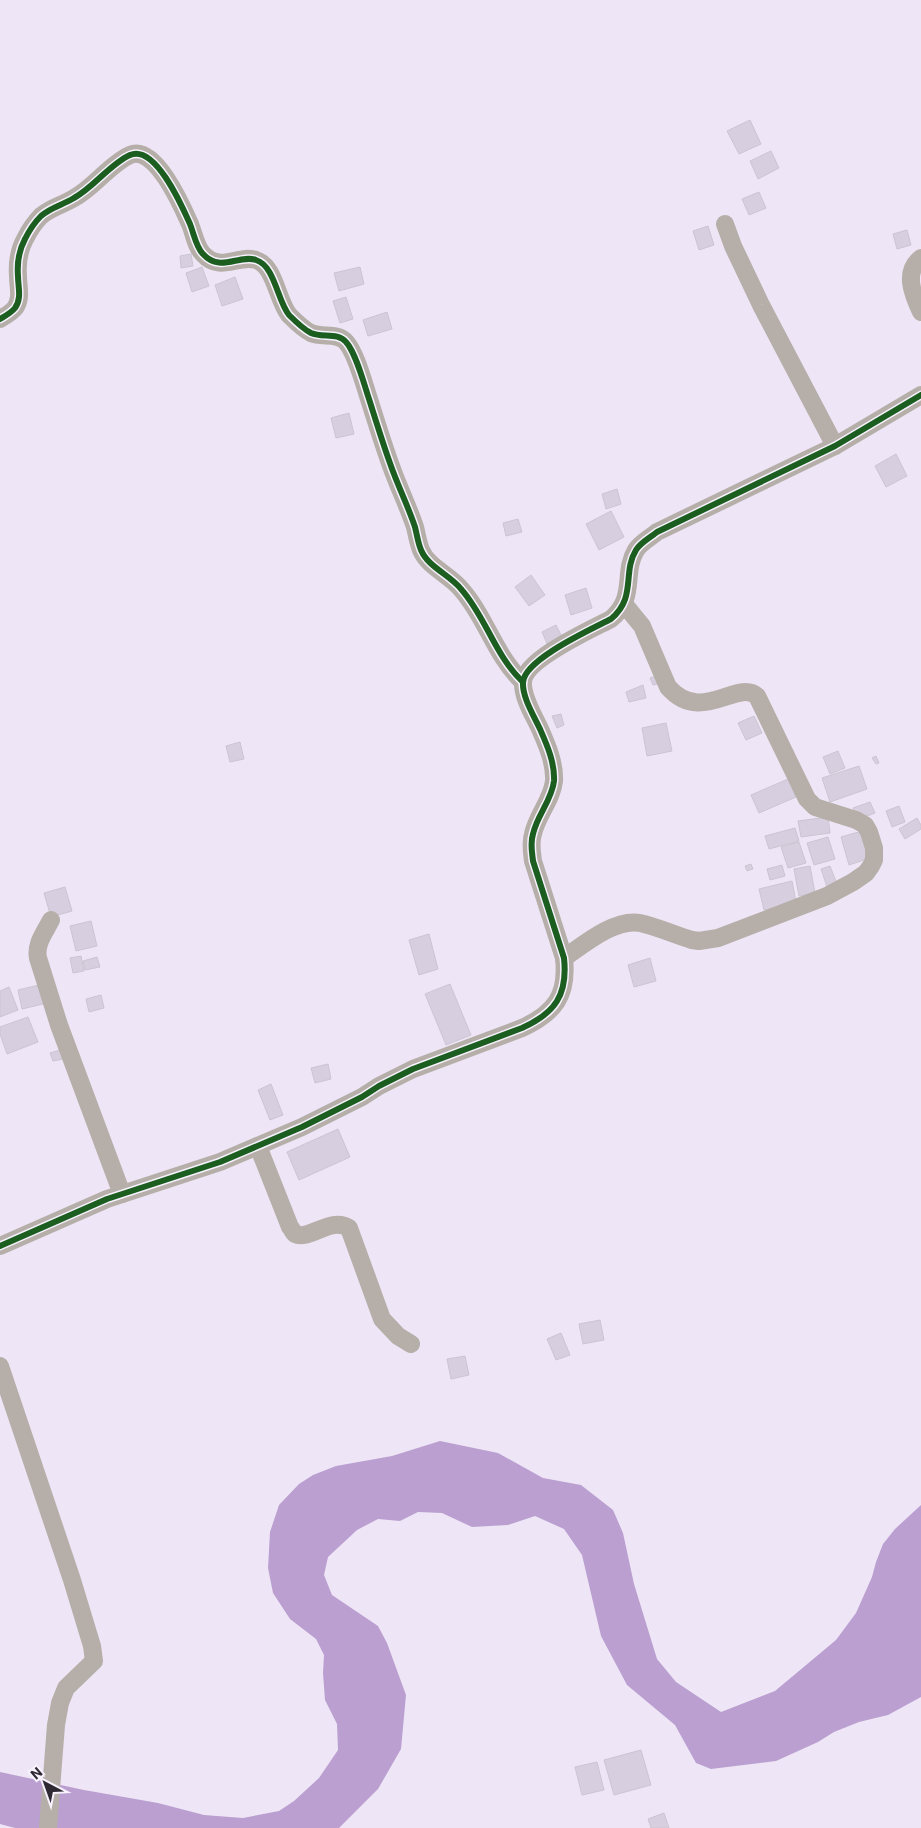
<svg xmlns="http://www.w3.org/2000/svg" width="921" height="1828" font-family="Roboto,sans-serif">
<rect width="100%" height="100%" fill="#eee6f6"/>
<polygon fill="#ba9fd0" points="440,1441 498,1453 543,1478 581,1485 613,1510 623,1533 634,1584 657,1659 676,1682 721,1712 775,1691 836,1640 856,1613 872,1577 876,1562 883,1544 895,1529 921,1505 921,1697 888,1715 859,1722 834,1732 818,1742 776,1761 711,1769 696,1763 675,1725 627,1685 601,1636 582,1555 564,1529 535,1516 508,1525 472,1527 442,1513 418,1512 400,1521 378,1519 357,1530 328,1557 324,1575 332,1595 378,1626 387,1643 406,1695 401,1749 378,1789 339,1828 15,1828 0,1824 0,1772 84,1790 158,1803 204,1815 243,1818 279,1811 294,1801 319,1778 338,1750 337,1724 325,1700 323,1673 324,1655 316,1639 290,1619 273,1593 268,1568 270,1532 279,1505 299,1484 313,1475 336,1466 392,1456"/>
<g fill="#d7cfdf" stroke="#cbc5d2">
<polygon points="750,120 761,144 739,154 727,131"/>
<polygon points="771,151 779,168 758,179 750,161"/>
<polygon points="759,192 766,208 749,215 742,199"/>
<polygon points="708,226 714,245 699,250 693,231"/>
<polygon points="907,230 911,245 897,249 893,234"/>
<polygon points="191,254 193,266 181,268 180,256"/>
<polygon points="202,267 209,286 192,292 186,273"/>
<polygon points="360,267 364,284 339,291 334,273"/>
<polygon points="235,277 243,299 222,306 215,285"/>
<polygon points="346,297 353,319 340,323 333,301"/>
<polygon points="387,312 392,329 368,336 363,320"/>
<polygon points="349,413 354,434 336,438 331,418"/>
<polygon points="896,454 907,476 886,487 875,466"/>
<polygon points="617,489 621,504 606,509 602,494"/>
<polygon points="611,511 624,537 599,550 586,524"/>
<polygon points="518,519 522,532 506,536 503,523"/>
<polygon points="531,575 545,595 529,606 515,587"/>
<polygon points="586,588 592,608 571,615 565,595"/>
<polygon points="556,625 564,641 549,648 542,632"/>
<polygon points="661,674 665,682 653,685 650,678"/>
<polygon points="643,685 646,698 629,702 626,692"/>
<polygon points="561,714 564,725 557,728 552,716"/>
<polygon points="754,716 762,733 746,740 738,723"/>
<polygon points="666,723 672,751 647,756 642,728"/>
<polygon points="240,742 244,759 230,762 226,746"/>
<polygon points="838,751 845,768 830,774 823,757"/>
<polygon points="876,756 879,763 876,764 872,758"/>
<polygon points="859,766 867,789 830,802 822,778"/>
<polygon points="788,779 796,797 759,813 751,795"/>
<polygon points="870,802 875,813 859,819 853,808"/>
<polygon points="899,806 905,822 892,827 886,811"/>
<polygon points="828,817 830,833 801,837 798,821"/>
<polygon points="917,818 921,825 921,829 905,839 899,829"/>
<polygon points="795,828 799,841 769,849 765,836"/>
<polygon points="862,831 870,858 849,865 841,837"/>
<polygon points="828,837 835,859 814,865 807,843"/>
<polygon points="799,842 806,863 788,868 781,847"/>
<polygon points="751,864 753,869 747,871 745,866"/>
<polygon points="782,865 785,876 770,880 767,869"/>
<polygon points="810,866 815,893 799,896 794,869"/>
<polygon points="830,866 837,884 827,887 821,869"/>
<polygon points="792,881 796,902 764,910 759,889"/>
<polygon points="65,887 72,911 51,917 44,893"/>
<polygon points="91,921 97,946 76,951 70,926"/>
<polygon points="429,934 438,969 419,975 409,940"/>
<polygon points="81,956 84,971 73,973 70,958"/>
<polygon points="97,957 100,967 85,970 83,961"/>
<polygon points="650,958 656,981 634,987 628,965"/>
<polygon points="43,984 47,1003 22,1009 18,990"/>
<polygon points="450,984 471,1035 446,1045 425,994"/>
<polygon points="9,987 18,1010 0,1017 0,991"/>
<polygon points="101,995 104,1008 89,1012 86,999"/>
<polygon points="28,1017 38,1042 7,1054 0,1034 0,1027"/>
<polygon points="60,1050 63,1059 53,1061 50,1053"/>
<polygon points="328,1064 331,1079 315,1083 311,1068"/>
<polygon points="271,1084 283,1115 270,1120 258,1090"/>
<polygon points="338,1129 350,1157 299,1180 287,1152"/>
<polygon points="600,1320 604,1340 583,1344 579,1324"/>
<polygon points="561,1333 570,1355 556,1360 547,1339"/>
<polygon points="465,1356 469,1375 451,1379 447,1359"/>
<polygon points="641,1750 651,1785 614,1795 604,1760"/>
<polygon points="597,1762 604,1790 582,1795 575,1767"/>
<polygon points="664,1813 669,1828 651,1828 648,1819"/>
</g>
<g fill="none" stroke-linecap="round" stroke-linejoin="round">
<g stroke="#b6afa9" stroke-width="18">
<polyline points="725,224 733,246 761,305 835,446"/>
<path d="M921,258C903,272 913,295 921,312"/>
<path d="M0,319C5,316 11,313 15,308C22,298 18,287 18,276C17,263 19,250 25,239C29,231 34,223 41,216C51,207 63,205 74,198C93,188 110,164 130,155C155,144 182,206 190,224C194,234 196,247 203,254C220,273 239,254 256,260C275,266 277,300 289,315C295,321 303,329 311,333C322,338 338,332 346,342C356,353 364,384 369,399C376,421 383,444 391,466C398,486 408,506 415,527C417,535 418,543 421,550C428,567 450,575 461,589C486,617 495,656 523,682"/>
<path d="M51,920C45,932 35,944 38,958L59,1025L122,1194"/>
<path d="M564,958C583,945 615,918 640,923C658,927 675,935 692,940L699,941L718,938L827,896L853,882L866,873L871,866L874,860V848L869,832L865,825L856,820L815,807L807,799L757,696C737,679 701,725 668,687L642,626L624,604"/>
<path d="M258,1146L290,1227C292,1229 293,1232 295,1234C309,1241 331,1216 349,1228L382,1319L398,1336L411,1344"/>
<path d="M0,1246L107,1199L220,1162L302,1127L362,1097L379,1086L413,1069L522,1028C555,1013 568,995 564,958L533,861C532,852 530,843 533,834C537,815 552,800 554,781C555,763 547,745 540,729C534,716 522,697 523,682C525,659 592,629 611,619C637,597 622,573 636,550C641,542 650,538 657,532L835,446L921,395"/>
<polyline points="0,1366 72,1580 92,1646 94,1661 66,1688 60,1703 56,1725 48,1828"/>
</g>
<g stroke="#f7f2fd" stroke-width="9">
<g id="cycleway">
<path d="M0,319C5,316 11,313 15,308C22,298 18,287 18,276C17,263 19,250 25,239C29,231 34,223 41,216C51,207 63,205 74,198C93,188 110,164 130,155C155,144 182,206 190,224C194,234 196,247 203,254C220,273 239,254 256,260C275,266 277,300 289,315C295,321 303,329 311,333C322,338 338,332 346,342C356,353 364,384 369,399C376,421 383,444 391,466C398,486 408,506 415,527C417,535 418,543 421,550C428,567 450,575 461,589C486,617 495,656 523,682"/>
<path d="M0,1246L107,1199L220,1162L302,1127L362,1097L379,1086L413,1069L522,1028C555,1013 568,995 564,958L533,861C532,852 530,843 533,834C537,815 552,800 554,781C555,763 547,745 540,729C534,716 522,697 523,682C525,659 592,629 611,619C637,597 622,573 636,550C641,542 650,538 657,532L835,446L921,395"/>
</g>
</g>
<use href="#cycleway" stroke="#1b5e20" stroke-width="6"/>
</g>
<g transform="translate(45 1783) rotate(319)" stroke="#f7f2fd" stroke-width="4" paint-order="stroke">
<path d="M0-4L9 19L0 12L-9 19Z" fill="#2e2933"/>
<text y="-8" font-size="14" font-weight="bold" text-anchor="middle" fill="#2e2933">N</text>
</g>
</svg>
